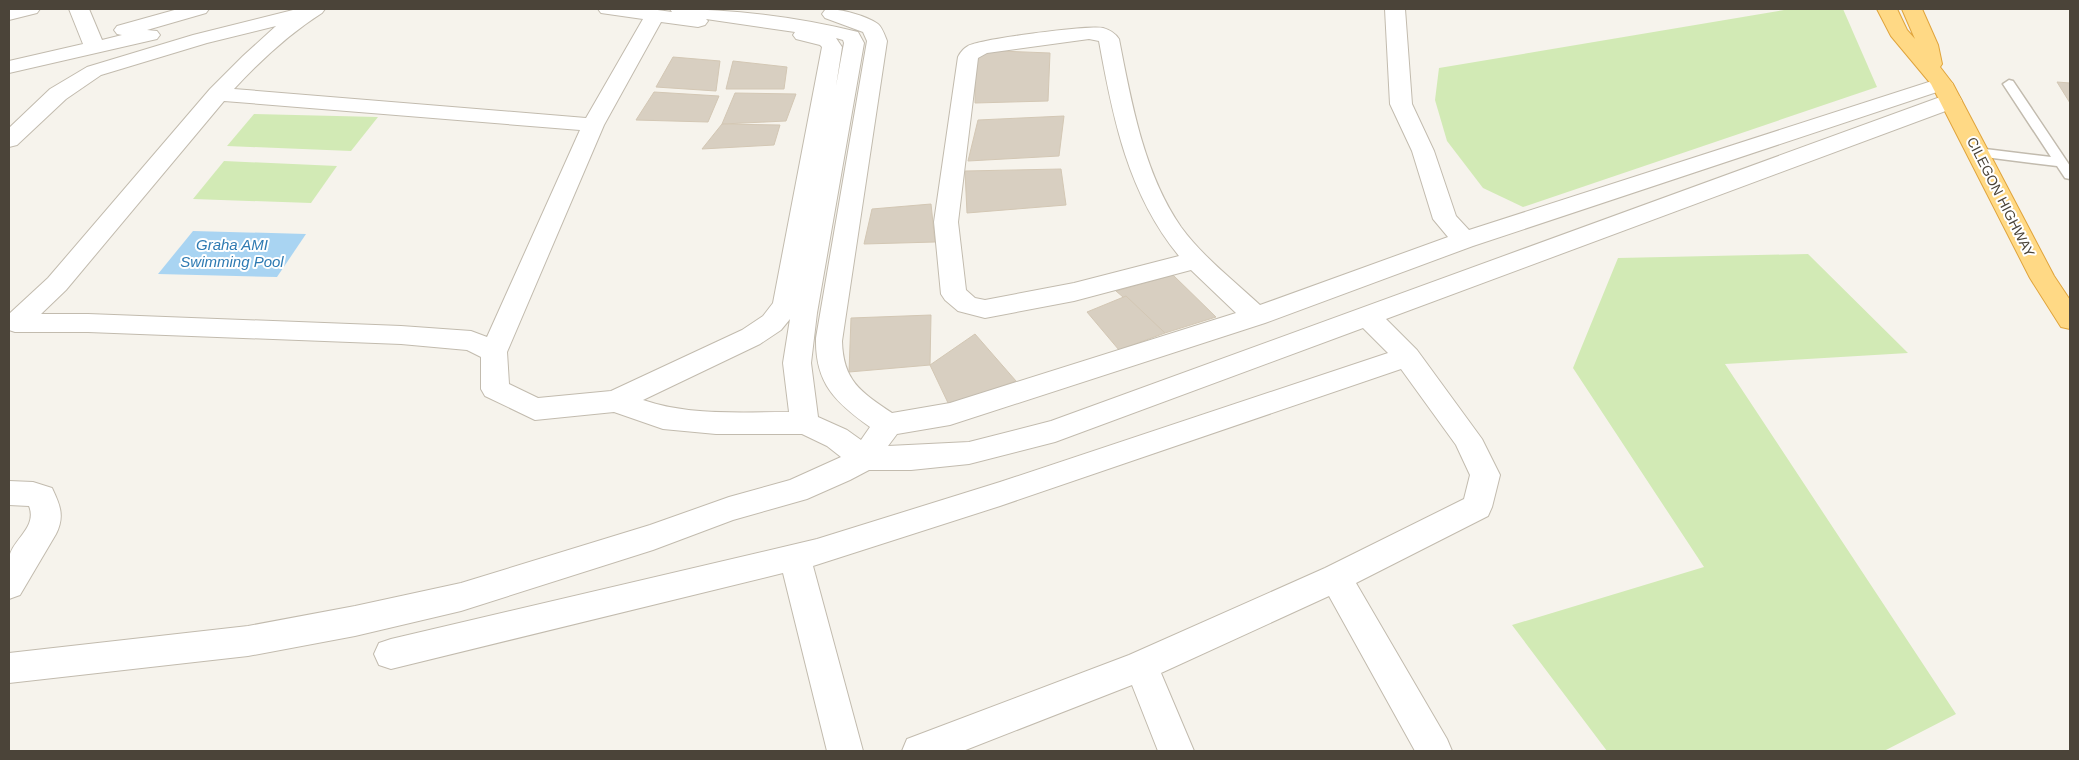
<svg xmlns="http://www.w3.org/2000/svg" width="2079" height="760" font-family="Arial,sans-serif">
<rect width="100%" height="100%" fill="#f6f3ec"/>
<g fill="#d2eab5">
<polygon points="1790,9 1843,9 1877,87 1523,207 1483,188 1447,141 1435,100 1439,68"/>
<polygon points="254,114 378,117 351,151 227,146"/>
<polygon points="224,161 337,166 311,203 193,199"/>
<polygon points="1808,254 1908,353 1725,364 1956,714 1884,751 1607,751 1512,625 1704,567 1573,368 1618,258"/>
</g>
<polygon fill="#a9d4f2" points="193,231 306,234 277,277 158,274"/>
<g fill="#d8cfc1" stroke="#d3c7b4">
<polygon points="975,50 1050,53 1048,101 975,103"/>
<polygon points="673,57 720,61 716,91 656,87"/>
<polygon points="733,61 787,67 784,89 726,89"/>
<polygon points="2057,82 2070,83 2070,103"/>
<polygon points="654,92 719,96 708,122 636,120"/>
<polygon points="735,93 796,94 786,121 722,124"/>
<polygon points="1064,116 1059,156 968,161 978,120"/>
<polygon points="722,124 780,125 774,145 702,149"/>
<polygon points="1061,169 1066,205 967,213 965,171"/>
<polygon points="931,204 935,242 864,244 872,209"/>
<polygon points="1173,275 1216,317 1165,333 1116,291"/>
<polygon points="1126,296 1165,333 1119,350 1087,312"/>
<polygon points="931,315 930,365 849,372 851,318"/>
<polygon points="975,334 1016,381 949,405 930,365"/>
</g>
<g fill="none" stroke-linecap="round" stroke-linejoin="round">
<g stroke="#c2bbae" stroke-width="3">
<polygon id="service" points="2009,80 2013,81 2070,166 2070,179 2065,178 2057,166 1977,156 1970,152 1977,148 2051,157 2003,84"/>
</g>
<g stroke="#c2bbae" stroke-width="2">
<g id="minor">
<polygon points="9,9 40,9 37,13 9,20"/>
<polygon points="69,9 89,9 102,40 122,35 117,34 114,30 117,26 178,9 209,9 206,13 147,30 157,31 160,35 157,39 9,73 9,61 83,44"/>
<path d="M297,9H325L322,13C289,34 261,60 234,89L586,118L643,19L601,13L598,9H650L672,12L670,9C733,9 797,17 858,32L864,43L817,313L811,363L818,417L847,430L861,440L870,427C835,402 815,383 816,338L867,41L863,32L825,18L822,14L825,10C836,7 868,16 878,24C882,27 885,36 887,41L842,341C843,381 861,392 892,413L950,403L1236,313L1191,270L1074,301L985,318L958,311L945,300L941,294L934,222L958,57C960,53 964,48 968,46C981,39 1088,25 1103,28C1110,30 1115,33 1119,39C1131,101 1144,174 1181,227C1203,257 1233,280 1260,305L1448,237L1433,219L1412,151L1390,104L1385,9H1405L1412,104L1434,151L1456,216L1469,230L1935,80L1942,78L1949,80L1953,84L1949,88L1473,246L1265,323L950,425L897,434L888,446L969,442L1051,421L1943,96L1951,95L1959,96L1962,101L1959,106L1386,319L1417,350L1482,439L1500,475L1492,507L1488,516L1356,583L1447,739L1452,751H1415L1329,596L1161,673L1194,751H1158L1132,685L963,751H902L907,739L1129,655L1325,568L1464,499L1470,475L1456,445L1401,369L1000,506L813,566L863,751H827L783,573L391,669L379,665L374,654L379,643L391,639L817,539L1000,482L1388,353L1363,328L1055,442L969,464L911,470H869L850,480L807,499L733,520L653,550L461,611L355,636L248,656L9,683V653L248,626L355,606L461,583L650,525L729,497L790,480L841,457L827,446L802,434H716L663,429L614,412L535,420L485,396L481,389V357L467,350L401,344L88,332H15L9,330V314L48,278L210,89L243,56L276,26L207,43L101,75L66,99L17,145L9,147V128L50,89L87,67L193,35ZM706,19L795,32L793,35L796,39L820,45L822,47L773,303L763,316L742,330L611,391L538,398L509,384L507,352L604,125L661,22L698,27L705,25L708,21ZM836,38L843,40L844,43L836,86L842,47ZM1089,39L1099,41C1113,119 1128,194 1179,256L1074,283L985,300L975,298L966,290L958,222L978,58L987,53ZM224,101L580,130L487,337L471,331L401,326L88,314H41L66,290ZM790,319L783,363L789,412C741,412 689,416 643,400L760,344L781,330Z"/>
<path d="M9,481L33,482L52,488C60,505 65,516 56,534L20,595L9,599C8,587 7,571 9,559C11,540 38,528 29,506L9,505Z"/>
</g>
</g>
<g stroke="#e0a43c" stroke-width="2">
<polygon id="trunk" points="1877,9 1897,9 1907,30 1915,39 1902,9 1922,9 1938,45 1942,64 1940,67 1953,84 2054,276 2070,300 2070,329 2061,327 2030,278 1931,84 1891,36"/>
</g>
<use href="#service" fill="#fff" fill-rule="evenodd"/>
<use href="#minor" fill="#fff" fill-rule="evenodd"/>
<use href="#trunk" fill="#ffd985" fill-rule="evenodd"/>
</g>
<g text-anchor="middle" stroke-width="4" stroke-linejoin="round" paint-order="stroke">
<g font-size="14" fill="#4b4439" stroke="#fff">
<text transform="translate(2001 197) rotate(63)" y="5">CILEGON HIGHWAY</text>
</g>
<g font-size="15" font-style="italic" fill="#2e7ab2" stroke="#fff">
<text x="232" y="250">Graha AMI<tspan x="232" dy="17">Swimming Pool</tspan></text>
</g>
</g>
<rect width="2079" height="760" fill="none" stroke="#4b4439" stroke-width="20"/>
</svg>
